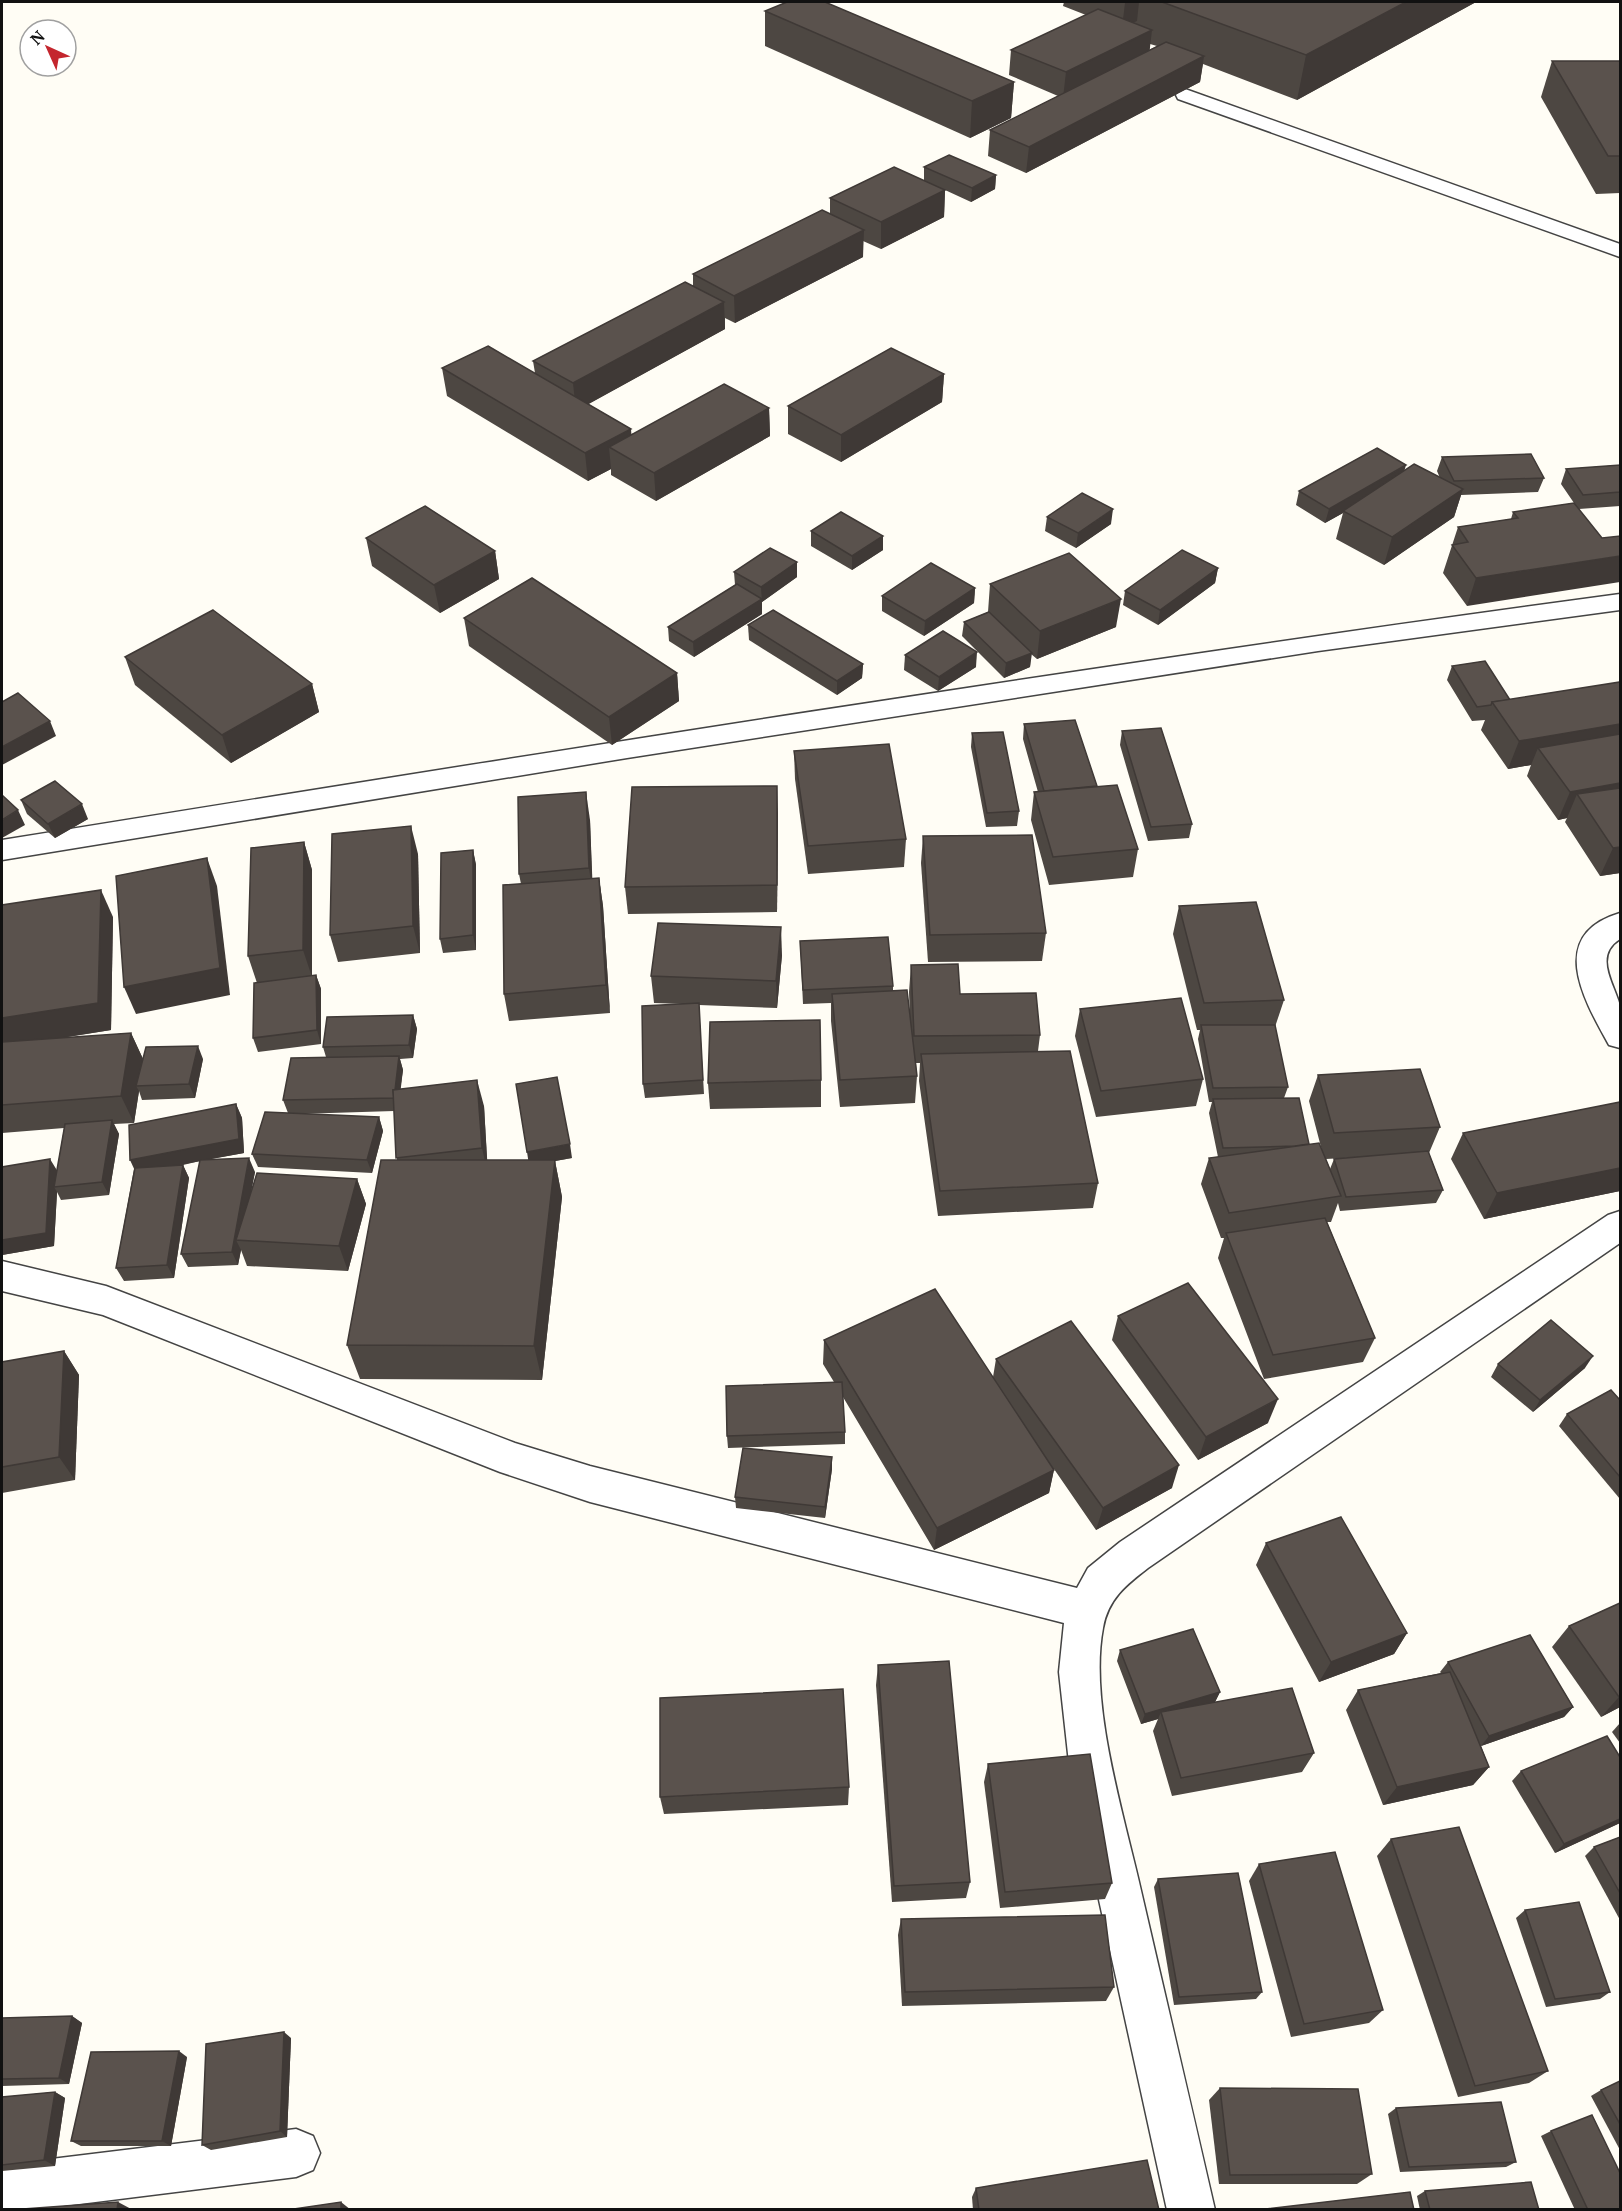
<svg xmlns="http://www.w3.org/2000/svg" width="1622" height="2211" font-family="'PT Serif',serif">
<rect width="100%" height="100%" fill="#fffdf5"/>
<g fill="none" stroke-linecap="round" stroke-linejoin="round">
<g stroke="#444" stroke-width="3">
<polygon id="service" points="1185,89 1620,244 1620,257 1178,99 1176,95 1178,91"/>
</g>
<g stroke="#444" stroke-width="3">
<g id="minor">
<path d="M1620,913V939C1593,956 1614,983 1620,1006C1622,1018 1621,1037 1620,1048L1609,1045C1584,1000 1546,935 1620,913Z"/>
<path d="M1620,1211V1243L1148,1568C1126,1585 1108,1599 1103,1628C1089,1701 1122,1809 1139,1882C1164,1991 1190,2100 1215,2210H1167L1069,1763L1059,1672L1064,1623L590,1502L500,1472L103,1315L2,1291V1261L106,1286L515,1443L590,1466L1077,1588L1088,1568L1120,1542L1608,1215Z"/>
<polygon points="296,2129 313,2136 320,2153 313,2170 296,2177 31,2210 2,2210 2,2165"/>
</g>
</g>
<g stroke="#444" stroke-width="3">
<path id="tertiary" d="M1620,594V610L1318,651L627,758L2,860V840C541,753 1079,667 1620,594Z"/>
</g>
<use href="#service" fill="#fff" fill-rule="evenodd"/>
<use href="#minor" fill="#fff" fill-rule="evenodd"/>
<use href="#tertiary" fill="#fff" fill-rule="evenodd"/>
</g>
<g fill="#4d4742" fill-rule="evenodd">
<path d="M1064,2H1476L1297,100L1203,64L1200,82L1026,173L988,156L990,130L1058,96L1009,75L1011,50L1086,15L1063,6ZM1150,44L1157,46L1149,50Z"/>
<polygon points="765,11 1014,82 1011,118 970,138 765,46"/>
<polygon points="1552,61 1620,61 1620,193 1596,194 1541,97"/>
<polygon points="924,167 996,175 995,189 971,202 945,190 944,217 881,249 863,241 863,257 735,323 725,318 725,329 588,404 631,429 631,434 769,408 770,436 656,501 611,475 611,469 588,481 447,396 442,368 535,373 533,361 693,286 693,274 830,214 830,198 924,180"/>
<polygon points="944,374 942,402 841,462 788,434 788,406"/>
<polygon points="1442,457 1544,478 1538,492 1461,495 1454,517 1384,565 1336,539 1343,513 1325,523 1296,505 1299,491 1404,471 1440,478 1437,471"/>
<polygon points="1620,465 1620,506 1579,509 1467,606 1443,573 1458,527 1511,519 1513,512 1574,503 1561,484 1566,469"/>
<polygon points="1047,517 1111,524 1076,548 1045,531"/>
<polygon points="811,531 883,536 883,550 852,570 811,546"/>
<polygon points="366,538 495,551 499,579 440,613 372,566"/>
<polygon points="797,562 797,577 762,602 762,614 694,657 669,641 668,627 735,585 734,572"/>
<polygon points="1218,568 1215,583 1158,625 1123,605 1125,591"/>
<polygon points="990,584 1116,627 1037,659 1031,654 1030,667 1004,678 962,636 964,622 988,612"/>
<polygon points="975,588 974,603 924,636 882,611 882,596"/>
<polygon points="464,618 677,673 679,701 612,745 469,646"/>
<polygon points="748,625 863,664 862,678 837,695 749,640"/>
<polygon points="905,655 976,667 938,691 904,670"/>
<polygon points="125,657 312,684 319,712 231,763 135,685"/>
<polygon points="1452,666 1510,700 1620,682 1620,873 1600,876 1565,822 1567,818 1558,820 1527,776 1531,765 1508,769 1481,730 1485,720 1472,721 1447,680"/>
<polygon points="1024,724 1097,786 1138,849 1133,877 1049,885 1031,820 1034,792 1038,792 1023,739"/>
<polygon points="1122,731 1192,824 1189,838 1148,841 1120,745"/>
<polygon points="972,733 1019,811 1017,826 986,827 971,747"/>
<polygon points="794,751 906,839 904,867 808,874 795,779"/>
<polygon points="21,800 88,819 55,838 27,814"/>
<polygon points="778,813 777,912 628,914 625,887"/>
<polygon points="590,820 592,879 599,878 603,906 610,1013 509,1021 504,994 521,884 519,874"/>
<polygon points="923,836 1046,933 1042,961 928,962 921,863"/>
<polygon points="304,842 312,870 312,975 316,975 321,989 321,1044 258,1052 253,1038 257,983 248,956"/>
<polygon points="473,850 476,865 476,950 443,953 440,939"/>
<polygon points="418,854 420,953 338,962 330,935"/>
<polygon points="2,905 113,917 111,1030 62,1038 131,1033 143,1059 203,1059 195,1098 142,1100 139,1091 134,1123 114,1124 119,1134 109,1195 61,1200 57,1192 54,1246 2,1255 57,1170 64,1128 2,1133"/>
<path d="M1179,906L1284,1000L1275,1027L1288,1087L1284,1098L1309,1144L1322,1151L1309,1101L1318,1075L1440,1127L1429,1153L1443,1190L1436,1203L1340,1211L1338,1203L1331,1222H1327L1375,1338L1363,1362L1264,1379L1218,1258L1224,1238H1221L1201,1184L1209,1158L1218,1157L1209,1113L1212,1102H1209L1198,1039L1200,1030H1197L1173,934ZM1362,1157L1334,1159L1330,1169L1326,1159Z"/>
<polygon points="800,941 893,986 893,991 910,1019 909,992 911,965 960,994 1040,1035 1038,1051 1098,1183 1093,1208 938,1216 919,1081 920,1063 916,1063 917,1076 915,1103 840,1107 831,1021 831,1003 803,1004"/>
<polygon points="782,955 777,1008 699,1005 704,1094 645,1098 643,1084 683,1004 654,1003 651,976"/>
<polygon points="1080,1009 1203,1079 1196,1106 1096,1117 1075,1036"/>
<polygon points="413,1015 417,1029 413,1058 400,1059 403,1070 400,1090 484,1106 487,1160 528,1160 572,1158 555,1161 562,1197 542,1380 360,1379 347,1345 397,1160 394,1111 298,1114 379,1117 383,1131 372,1173 258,1167 252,1154 288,1113 283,1100 326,1057 323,1047"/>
<polygon points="821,1080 821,1107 710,1109 708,1083"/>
<polygon points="1620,1102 1620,1191 1484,1219 1451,1159 1463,1133"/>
<polygon points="236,1104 242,1118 244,1153 210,1159 255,1172 251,1190 357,1179 366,1204 348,1271 247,1266 241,1250 238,1265 188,1267 181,1254 200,1161 183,1165 189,1178 174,1278 124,1281 116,1268 134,1169"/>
<polygon points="1118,1316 1268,1423 1198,1460 1112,1340"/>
<polygon points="824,1340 993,1377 996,1359 1172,1488 1096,1530 1054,1469 1049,1493 934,1550 843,1397 845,1432 845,1444 728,1448 727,1436 834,1382 823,1364"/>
<polygon points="64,1351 79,1375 75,1480 2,1493 2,1362"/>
<polygon points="1498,1364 1585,1368 1533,1412 1491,1377"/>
<polygon points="1620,1400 1620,1499 1559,1426 1567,1414"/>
<polygon points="832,1457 832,1469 825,1518 736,1508 735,1497"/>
<polygon points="1266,1543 1407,1633 1394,1654 1319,1682 1256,1565"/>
<polygon points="1620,1603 1620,1707 1601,1717 1552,1647 1569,1626"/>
<polygon points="1120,1650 1220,1692 1215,1702 1314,1753 1302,1772 1172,1796 1153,1731 1158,1719 1141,1724 1117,1661"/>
<polygon points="1448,1662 1573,1707 1564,1717 1481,1746 1489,1767 1473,1785 1383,1805 1346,1710 1358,1690 1441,1673 1440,1672"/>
<polygon points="878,1665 970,1882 966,1898 892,1902 876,1685"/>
<polygon points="1620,1723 1620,1743 1612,1732"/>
<polygon points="1620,1757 1620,1823 1555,1853 1512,1781 1521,1771"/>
<polygon points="988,1764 1112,1883 1105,1899 1000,1908 984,1782"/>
<polygon points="849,1787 848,1805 664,1814 660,1797"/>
<polygon points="1620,1837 1620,1920 1585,1856 1594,1847"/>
<polygon points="1391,1839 1548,2071 1529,2083 1458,2097 1377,1856"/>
<polygon points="1259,1864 1383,2010 1369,2023 1291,2037 1249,1881"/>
<polygon points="1158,1879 1262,1992 1256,1999 1174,2005 1154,1887"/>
<polygon points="1525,1910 1610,1992 1600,1999 1546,2007 1516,1918"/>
<polygon points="901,1919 1114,1987 1106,2001 902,2006 898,1935"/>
<polygon points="72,2016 82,2023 69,2084 2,2086 2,2018"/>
<polygon points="291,2038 287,2137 211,2150 202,2145"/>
<polygon points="187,2057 171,2146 81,2146 71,2141"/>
<polygon points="1620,2081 1620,2150 1591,2096 1601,2090"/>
<polygon points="1220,2088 1372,2174 1357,2184 1219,2184 1209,2100"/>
<polygon points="55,2092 65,2098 55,2166 2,2171 2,2097"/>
<polygon points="1396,2108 1516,2162 1506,2167 1400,2172 1388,2114"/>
<polygon points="1551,2131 1620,2210 1575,2210 1541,2136"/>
<polygon points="976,2188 1159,2210 973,2210 972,2197"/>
<polygon points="1425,2191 1539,2210 1420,2210 1417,2196"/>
</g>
<g fill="#3f3936">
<polygon points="1129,2 1139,2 1137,21 1122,28 1125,3"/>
<polygon points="1406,2 1476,2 1297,100 1306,55"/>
<polygon points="1152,30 1149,56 1063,98 1066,72"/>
<polygon points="1204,56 1200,82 1026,173 1029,147"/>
<polygon points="1014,82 1011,118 970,138 972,101"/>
<polygon points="996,175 995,189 971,202 972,188"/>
<polygon points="945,190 944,217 881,249 881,222"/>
<polygon points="864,230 863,257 735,323 734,296"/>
<polygon points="724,302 725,329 576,411 573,383"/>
<polygon points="944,374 942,402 841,462 841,435"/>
<polygon points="769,408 770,436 656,501 654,473"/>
<polygon points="631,429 633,456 609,447 611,469 588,481 585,453"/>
<polygon points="1406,465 1402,479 1343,511 1343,513 1325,523 1329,509"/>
<polygon points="1463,489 1454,517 1384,565 1392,537"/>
<polygon points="1113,509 1111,524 1076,548 1078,533"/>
<polygon points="883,536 883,550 852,570 852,556"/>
<polygon points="495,551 499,579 440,613 434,585"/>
<polygon points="1620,556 1620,582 1467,606 1476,578"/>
<polygon points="797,562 797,577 762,602 761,587"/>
<polygon points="1218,568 1215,583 1158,625 1160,610"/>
<polygon points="975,588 974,603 924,636 925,621"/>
<polygon points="762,599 762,614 694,657 693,642"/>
<polygon points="1121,599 1116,627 1037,659 1040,631"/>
<polygon points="977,652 976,667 938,691 939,677"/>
<polygon points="1032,653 1030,667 1004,678 1006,663"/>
<polygon points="863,664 862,678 837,695 837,681"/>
<polygon points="677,673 679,701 612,745 609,717"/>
<polygon points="312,684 319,712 231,763 222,735"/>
<polygon points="50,721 56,736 2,765 2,747"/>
<polygon points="1620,724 1620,750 1538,748 1531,765 1508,769 1519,741"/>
<polygon points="1620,783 1620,809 1577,794 1567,818 1558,820 1570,792"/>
<polygon points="777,786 778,813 777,912"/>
<polygon points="586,792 590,820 593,896 589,868"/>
<polygon points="82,804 88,819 55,838 48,824"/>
<polygon points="18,810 25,825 2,838 2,820"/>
<polygon points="411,826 418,854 420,953 413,926"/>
<polygon points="304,842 312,870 312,977 303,950"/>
<polygon points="1620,847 1620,873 1600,876 1613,848"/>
<polygon points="473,850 476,865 476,950 473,935"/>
<polygon points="207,858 217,886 230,995 136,1014 124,987"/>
<polygon points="599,878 603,906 610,1013 606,985"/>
<polygon points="101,890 113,917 111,1030 2,1047 2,1018"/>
<polygon points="781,927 782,955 777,1008 776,981"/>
<polygon points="316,975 321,989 321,1044 317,1030"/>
<polygon points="413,1015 417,1029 413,1058 409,1045"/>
<polygon points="131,1033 143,1059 136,1086 139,1091 134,1123 121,1096"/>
<polygon points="198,1046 203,1059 195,1098 189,1084"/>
<polygon points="399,1056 403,1070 398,1111 394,1098"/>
<polygon points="477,1080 484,1106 488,1174 482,1148"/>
<polygon points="236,1104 242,1118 244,1153 136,1173 130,1160"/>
<polygon points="379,1117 383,1131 372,1173 367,1160"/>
<polygon points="112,1120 119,1134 109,1195 102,1182"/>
<polygon points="570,1144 572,1158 555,1161 562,1197 542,1380 534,1346 529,1165 527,1152"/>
<polygon points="249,1158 255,1172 242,1241 236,1240 241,1250 238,1265 232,1252"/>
<polygon points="50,1159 58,1172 54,1187 57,1192 54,1246 2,1255 2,1240"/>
<polygon points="183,1165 189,1178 174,1278 167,1265"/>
<polygon points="1620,1168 1620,1191 1484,1219 1497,1193"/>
<polygon points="357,1179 366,1204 348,1271 339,1246"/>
<polygon points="64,1351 79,1375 75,1480 59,1457"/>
<polygon points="1593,1356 1585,1368 1533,1412 1540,1400"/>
<polygon points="1278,1399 1268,1423 1198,1460 1206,1437"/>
<polygon points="832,1457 832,1469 825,1518 825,1507"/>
<polygon points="1179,1465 1172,1488 1096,1530 1103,1508"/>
<polygon points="1054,1470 1049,1493 934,1550 937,1528"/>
<polygon points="1407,1633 1394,1654 1319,1682 1331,1662"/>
<polygon points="1220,1692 1215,1702 1161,1712 1158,1719 1141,1724 1145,1714"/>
<polygon points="1619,1697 1620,1697 1620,1707 1601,1717"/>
<polygon points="1573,1707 1564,1717 1481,1746 1489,1736"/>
<polygon points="1489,1767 1473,1785 1383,1805 1397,1787"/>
<polygon points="1620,1819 1620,1823 1555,1853 1564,1844"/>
<polygon points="72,2016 82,2023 69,2084 59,2078"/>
<polygon points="284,2032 291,2038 287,2137 280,2131"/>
<polygon points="179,2051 187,2057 171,2146 162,2141"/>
<polygon points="55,2092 65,2098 55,2166 44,2160"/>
<polygon points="118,2202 133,2210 117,2210"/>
<polygon points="341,2202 351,2210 341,2210"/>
</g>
<g fill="#5a524d" stroke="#3f3936" stroke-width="1.5">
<polygon points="787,2 825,2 1014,82 972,101 765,11"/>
<polygon points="1162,2 1406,2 1306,55"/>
<polygon points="1098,9 1152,30 1066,72 1011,50"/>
<polygon points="1166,42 1204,56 1029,147 990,130"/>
<polygon points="1552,61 1620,61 1620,156 1608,156"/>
<polygon points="949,155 996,175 972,188 924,167"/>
<polygon points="894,167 945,190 881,222 830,198"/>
<polygon points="822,210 864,230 734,296 693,274"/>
<polygon points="685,282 724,302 573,383 533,361"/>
<polygon points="488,346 631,429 585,453 442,368"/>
<polygon points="891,348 944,374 841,435 788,406"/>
<polygon points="724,384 769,408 654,473 609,447"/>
<polygon points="1377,448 1406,465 1329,509 1299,491"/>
<polygon points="1531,454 1544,478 1454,481 1442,457"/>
<polygon points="1414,464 1463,489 1392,537 1343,511"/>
<polygon points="1620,465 1620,492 1583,495 1566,469"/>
<polygon points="1082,493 1113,509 1078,533 1047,517"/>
<polygon points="1574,503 1602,538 1620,536 1620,556 1476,578 1452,545 1468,542 1458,527 1518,518 1513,512"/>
<polygon points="425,506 495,551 434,585 366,538"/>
<polygon points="841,512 883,536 852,556 811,531"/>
<polygon points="770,548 797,562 761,587 734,572"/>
<polygon points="1182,550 1218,568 1160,610 1125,591"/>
<polygon points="1069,553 1121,599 1040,631 990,584"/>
<polygon points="931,563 975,588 925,621 882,596"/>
<polygon points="532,578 677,673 609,717 464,618"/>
<polygon points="737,584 762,599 693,642 668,627"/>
<polygon points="213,610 312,684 222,735 125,657"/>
<polygon points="773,610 863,664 837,681 748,625"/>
<polygon points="989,612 1032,653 1006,663 964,622"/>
<polygon points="943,631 977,652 939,677 905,655"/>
<polygon points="1485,661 1510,700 1492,702 1491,705 1477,707 1452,666"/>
<polygon points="1620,682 1620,724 1519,741 1492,702"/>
<polygon points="18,693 50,721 2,747 2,702"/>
<polygon points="1075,720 1097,786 1044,791 1024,724"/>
<polygon points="1161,728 1192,824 1151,827 1122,731"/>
<polygon points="1003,732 1019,811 987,813 972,733"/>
<polygon points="1620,734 1620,783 1570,792 1538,748"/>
<polygon points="889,744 906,839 808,846 794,751"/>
<polygon points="55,781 82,804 48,824 21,800"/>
<polygon points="1117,785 1138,849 1053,857 1034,792"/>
<polygon points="777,786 777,885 625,887 632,787"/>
<polygon points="1620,788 1620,847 1613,848 1577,794"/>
<polygon points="586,792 589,868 519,874 518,797"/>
<polygon points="2,795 18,810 2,820"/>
<polygon points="411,826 413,926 330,935 332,834"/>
<polygon points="1032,835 1046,933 930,935 923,836"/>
<polygon points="304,842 303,950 248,956 251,848"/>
<polygon points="473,850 473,935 440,939 441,853"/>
<polygon points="207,858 220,968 124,987 116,876"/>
<polygon points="599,878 606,985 504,994 503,885"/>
<polygon points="101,890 98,1003 2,1018 2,905"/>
<polygon points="1256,902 1284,1000 1204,1003 1179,906"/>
<polygon points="658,923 781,927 776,981 651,976"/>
<polygon points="888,937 893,986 803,990 800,941"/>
<polygon points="958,964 960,994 1036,993 1040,1035 914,1036 911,965"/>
<polygon points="316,975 317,1030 253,1038 254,983"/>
<polygon points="907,990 917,1076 840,1080 832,994"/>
<polygon points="1181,998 1203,1079 1101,1091 1080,1009"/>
<polygon points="699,1003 703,1080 643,1084 642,1006"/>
<polygon points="413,1015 409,1045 323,1047 327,1017"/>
<polygon points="820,1020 821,1080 708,1083 710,1022"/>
<polygon points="1201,1025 1275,1025 1288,1087 1213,1088"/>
<polygon points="131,1033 121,1096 2,1105 2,1042"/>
<polygon points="198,1046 189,1084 136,1086 146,1047"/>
<polygon points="1070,1051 1098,1183 940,1191 921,1054"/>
<polygon points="399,1056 395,1090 393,1090 394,1098 283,1100 291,1058"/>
<polygon points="1420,1069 1440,1127 1334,1133 1318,1075"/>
<polygon points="557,1077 570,1144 527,1152 516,1084"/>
<polygon points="477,1080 482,1148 396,1158 393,1090"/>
<polygon points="1299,1098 1309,1144 1295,1146 1223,1148 1213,1099"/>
<polygon points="1620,1102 1620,1168 1497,1193 1463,1133"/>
<polygon points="236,1104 239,1139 130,1160 129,1125"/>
<polygon points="265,1112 379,1117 367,1160 252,1154"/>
<polygon points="112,1120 102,1182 54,1187 65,1124"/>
<polygon points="1319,1143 1341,1196 1229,1213 1209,1158"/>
<polygon points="1428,1151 1443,1190 1346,1197 1334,1159"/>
<polygon points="249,1158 232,1252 181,1254 200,1160"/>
<polygon points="50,1159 46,1233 2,1240 2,1167"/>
<polygon points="381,1160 555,1160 534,1346 347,1345"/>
<polygon points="183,1165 167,1265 116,1268 135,1168"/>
<polygon points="257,1173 357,1179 339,1246 236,1240"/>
<polygon points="1325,1218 1375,1338 1273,1355 1226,1233"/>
<polygon points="1188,1283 1278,1399 1206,1437 1118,1316"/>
<polygon points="935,1289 1054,1470 937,1528 824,1340"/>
<polygon points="1551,1320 1593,1356 1540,1400 1498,1364"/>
<polygon points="1071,1321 1179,1465 1103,1508 996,1359"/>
<polygon points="64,1351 59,1457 2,1467 2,1362"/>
<polygon points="842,1382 845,1432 727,1436 726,1386"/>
<polygon points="1611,1390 1620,1400 1620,1477 1567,1414"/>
<polygon points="743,1448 832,1457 825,1507 735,1497"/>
<polygon points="1341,1517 1407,1633 1331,1662 1266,1543"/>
<polygon points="1620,1603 1620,1697 1619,1697 1569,1626"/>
<polygon points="1193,1629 1220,1692 1145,1714 1120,1650"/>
<polygon points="1530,1635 1573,1707 1489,1736 1448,1662"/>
<polygon points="949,1661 970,1882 894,1886 878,1665"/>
<polygon points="1450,1672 1489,1767 1397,1787 1358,1690"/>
<polygon points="1292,1688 1314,1753 1181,1778 1161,1712"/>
<polygon points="843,1689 849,1787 660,1797 660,1698"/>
<polygon points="1607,1736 1620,1757 1620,1819 1564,1844 1521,1771"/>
<polygon points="1090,1754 1112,1883 1005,1892 988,1764"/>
<polygon points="1459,1827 1548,2071 1475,2086 1391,1839"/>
<polygon points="1620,1837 1620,1893 1594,1847"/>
<polygon points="1335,1852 1383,2010 1304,2024 1259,1864"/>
<polygon points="1238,1873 1262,1992 1179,1997 1158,1879"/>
<polygon points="1579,1902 1610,1992 1555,1999 1525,1910"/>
<polygon points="1105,1915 1114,1987 905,1992 901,1919"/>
<polygon points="72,2016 59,2078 2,2079 2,2018"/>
<polygon points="284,2032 280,2131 202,2145 206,2044"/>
<polygon points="179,2051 162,2141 71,2141 91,2052"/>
<polygon points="1620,2081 1620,2124 1601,2090"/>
<polygon points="1220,2088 1358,2089 1372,2174 1230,2175"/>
<polygon points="55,2092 44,2160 2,2165 2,2097"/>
<polygon points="1501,2102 1516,2162 1409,2167 1396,2108"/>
<polygon points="1592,2115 1620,2173 1620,2210 1588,2210 1551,2131"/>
<polygon points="1147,2160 1159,2210 979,2210 976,2188"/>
<polygon points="1531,2182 1539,2210 1430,2210 1425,2191"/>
<polygon points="1410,2192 1414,2210 1257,2210"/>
<polygon points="118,2202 117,2210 9,2210"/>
<polygon points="341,2202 341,2210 287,2210"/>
</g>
<rect width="1622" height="2211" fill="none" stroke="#111111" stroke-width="6"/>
<g transform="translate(48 48) rotate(315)"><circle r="28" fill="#ffffff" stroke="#a0a0a0" stroke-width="1.5"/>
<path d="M0-4.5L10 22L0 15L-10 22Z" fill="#c4262e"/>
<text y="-9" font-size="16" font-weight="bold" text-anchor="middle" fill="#111111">N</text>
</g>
</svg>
